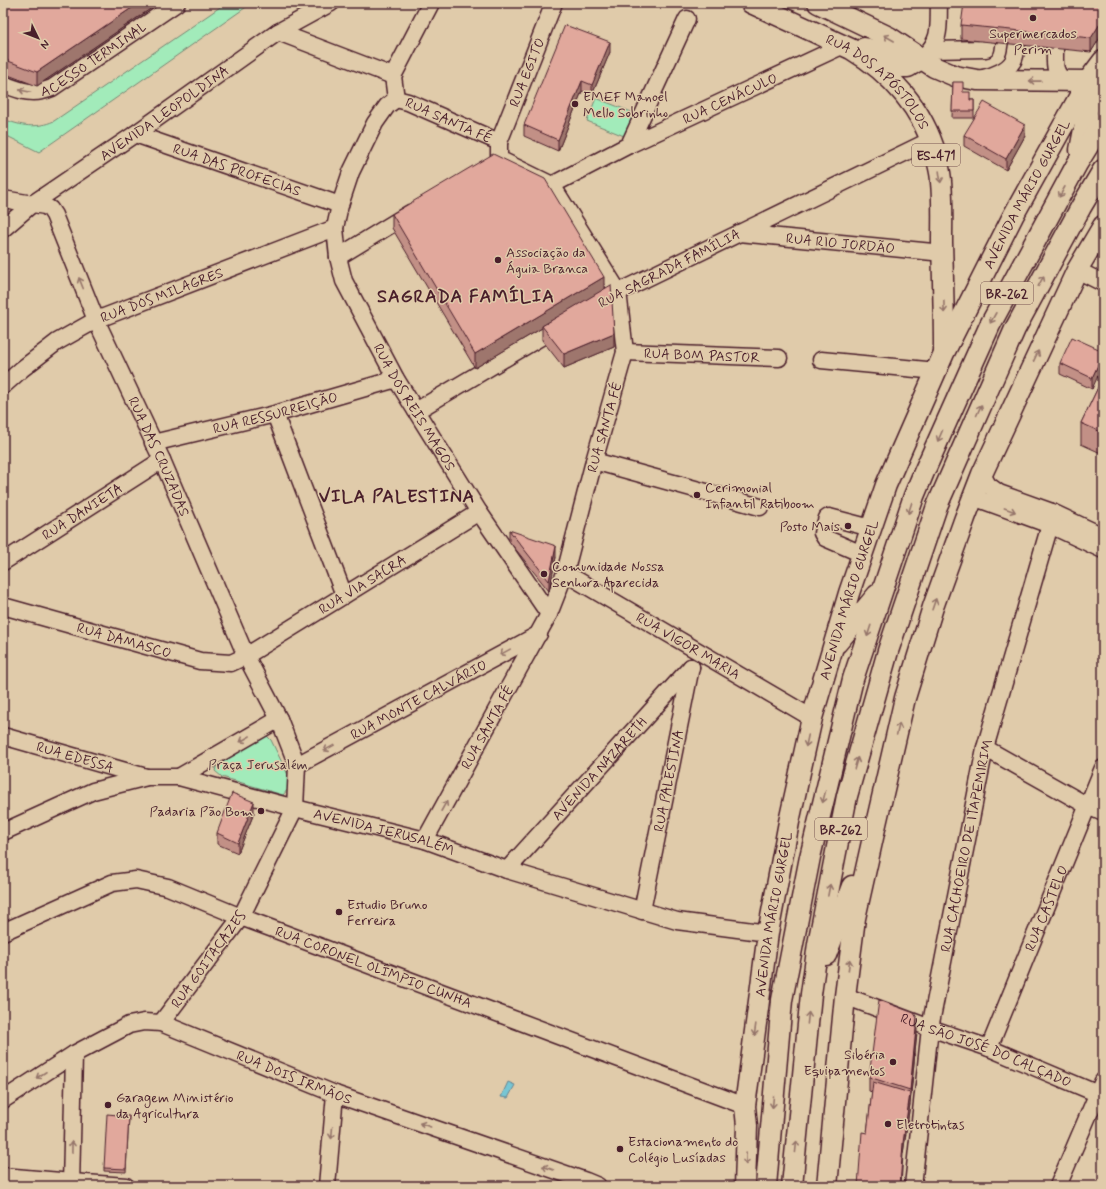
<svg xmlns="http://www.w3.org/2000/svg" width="1106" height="1189" font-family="Mynerve,sans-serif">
<rect width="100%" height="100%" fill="#e0cbaa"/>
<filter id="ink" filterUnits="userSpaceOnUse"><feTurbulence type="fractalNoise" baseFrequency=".025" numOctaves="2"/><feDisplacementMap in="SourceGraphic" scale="8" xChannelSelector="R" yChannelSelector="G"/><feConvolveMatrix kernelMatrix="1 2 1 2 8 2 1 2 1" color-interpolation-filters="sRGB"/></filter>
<g filter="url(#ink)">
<g fill="#a2ebba" stroke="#768572">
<path d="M226,3H252L39,152L3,134V119C21,126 36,129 54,121Z"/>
<polygon points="596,98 639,115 629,138 587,121"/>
<polygon points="265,734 271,740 290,779 288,789 283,795 222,777 215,771 217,764 223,758"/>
</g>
<polygon fill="#77c6d4" stroke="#658390" points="508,1082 515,1085 508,1098 501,1097"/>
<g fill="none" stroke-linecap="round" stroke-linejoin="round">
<g stroke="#4a1f2b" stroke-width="19">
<g id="minor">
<path id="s1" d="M431,3L393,76L396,99L387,106L375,123L351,172L340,205L335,228L338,257L344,281L396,379L416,411L479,512L549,614"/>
<polyline points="278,32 393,76"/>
<path d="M1055,49C1055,64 1053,71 1065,82"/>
<polyline points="930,50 986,49 987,42"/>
<path d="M925,55C942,38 938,26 939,3"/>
<path d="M983,78C993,76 1008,70 1013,61C1016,56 1016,50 1017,45"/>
<path id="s2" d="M3,84C21,91 33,96 52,88L177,3"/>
<path id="s3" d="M396,99L408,102L499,142V159L552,185L618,291L625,352L594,461L565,573L549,614L425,840"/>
<path id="s4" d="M135,134L340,205"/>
<path id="s5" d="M499,142L554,3"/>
<polyline points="629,145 687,19"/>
<path id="s6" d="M552,185L629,145L844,45"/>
<path id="s7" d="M3,199L45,206L50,209L54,215L96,320L162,460L246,656L279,719L297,765L295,808L241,917L161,1023"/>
<path id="s8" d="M3,229L32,204L135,134L278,32L331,3"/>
<path id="s9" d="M739,233L943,253"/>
<polyline points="338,257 410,213"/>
<polyline points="1077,270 1103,283"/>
<polyline points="610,296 931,140"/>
<path id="s10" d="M625,352L779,358"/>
<polyline points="821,360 937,371"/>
<path id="s11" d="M3,386L22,369L57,342L96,320L335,228"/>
<polyline points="416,411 561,325"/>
<polyline points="275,414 344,595"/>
<path id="s12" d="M153,443L275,414L396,379"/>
<polyline points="594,461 760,507"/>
<polyline points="982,474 988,485 999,493 1052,512 1103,536"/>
<polyline points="973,497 1050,525 1103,550"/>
<polyline points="862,554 825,538 822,533 827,518 829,517 871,528"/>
<path id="s13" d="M3,562L162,460"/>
<path id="s14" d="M565,573L812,718"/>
<path id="s15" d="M3,606L200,661L231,663L246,656L479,512"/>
<path id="s16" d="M3,736L146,777"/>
<polyline points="985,748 1088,806 1103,813"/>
<path id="s17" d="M297,765L539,634"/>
<polyline points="179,777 279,719"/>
<path id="s18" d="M3,832L93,791L147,777H179L295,808L425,840L507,870L677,921L768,933"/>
<path id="s19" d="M507,870L691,667"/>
<path id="s20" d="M642,911L691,667"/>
<path id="s21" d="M3,932L112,883L136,880L168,887L241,917L745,1106"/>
<path id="s22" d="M845,996L930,1028L989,1048L1103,1096"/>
<path id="s23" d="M989,1048L1103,768"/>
<path id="s24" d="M3,1100L74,1054L129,1025L144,1022L161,1023L335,1094L586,1181L598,1186"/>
<polyline points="3,1176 72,1182 126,1186"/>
<polyline points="71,1186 74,1054"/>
<polyline points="327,1186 335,1094"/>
<path id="s25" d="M913,1186L930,1028L985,748L1050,525L1052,512"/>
<polyline points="1058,1186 1103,1081"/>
</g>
</g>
<g stroke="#4a1f2b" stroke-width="23">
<g id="major">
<path id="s26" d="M751,3L851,49C891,73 923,109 936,155C938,164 941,173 941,182C943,202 942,222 942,242C943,278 944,313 944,349"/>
<polyline points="818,3 889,37 934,67 955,76 977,80 1088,81"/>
<polyline points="864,48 874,50 884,55 902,67 908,67 921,59"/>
<polyline points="1080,150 1093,83"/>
<polyline points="837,643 877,595"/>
<polyline points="826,955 852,886"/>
<path id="s27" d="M745,1186L747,1126L745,1106L768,933L789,822L812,718L849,593L886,485L944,353L1013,216L1088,81L1103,61"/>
<polyline points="766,1186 782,1000 810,857 853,679 914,496 924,472 990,325 1077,164 1103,122"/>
<polyline points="792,1186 811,994 818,944 847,796 888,651 937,506 1015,329 1081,207 1103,170"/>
<polyline points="827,1186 845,996 855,918 876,824 905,698 933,607 965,518 982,474 1077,270 1103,226"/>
</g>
</g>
<use href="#minor" stroke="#e0cbaa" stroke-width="16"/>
<use href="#major" stroke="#e0cbaa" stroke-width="20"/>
</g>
<g fill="#c29086" stroke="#4a1f2b">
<polygon points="3,3 159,3 37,86 3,73"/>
<polygon points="1103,3 1103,33 1091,52 961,39 961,25"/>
<polygon points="610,52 592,95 582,91 558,151 524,136 524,125"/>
<polygon points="953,82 963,92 970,100 974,100 974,118 952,118"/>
<polygon points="964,135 1025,136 1006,170 964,146"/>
<polygon points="392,214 604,289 614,347 564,368 542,340 542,328 475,368 392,228"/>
<polygon points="1103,351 1092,389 1060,374 1060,363"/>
<polygon points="1103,377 1103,454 1081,444 1081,423"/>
<polygon points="509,530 556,557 549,591 509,541"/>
<polygon points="254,813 238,853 217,844 217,833"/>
<polygon points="917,1032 910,1104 903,1154 867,1133 872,1092 869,1091 869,1077"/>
<polygon points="129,1116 126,1172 104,1171 104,1168"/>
</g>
<g fill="#9e766d" stroke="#4a1f2b">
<polygon points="139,3 159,3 37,86 37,72"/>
<polygon points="1103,19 1103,33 1091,52 1091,38"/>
<polygon points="610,42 610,52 592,95 592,85"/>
<polygon points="582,81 582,91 558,151 558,140"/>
<polygon points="1025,125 1025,136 1006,170 1006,159"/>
<polygon points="604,277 604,291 542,326 542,328 475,368 475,354"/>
<polygon points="614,333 614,347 564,368 564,354"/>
<polygon points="1103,354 1103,365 1092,389 1092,378"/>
<polygon points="556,546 556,557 549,591 549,581"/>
<polygon points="254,802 254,813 238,853 238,843"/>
<polygon points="917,1018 917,1032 910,1104 903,1154 901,1186 900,1186 903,1143 910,1093"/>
</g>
<g fill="#e1a89c" stroke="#4a1f2b">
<polygon points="3,3 139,3 37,72 3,59"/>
<polygon points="964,3 1103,3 1103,19 1091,38 961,25"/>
<polygon points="565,25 610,42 592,85 582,81 558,140 524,125"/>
<polygon points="953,82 963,82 963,92 970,92 970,100 974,100 974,111 952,111"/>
<polygon points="984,102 1025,125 1006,159 964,135"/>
<polygon points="493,154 545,179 604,277 475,354 392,214"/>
<polygon points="611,285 614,333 564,354 542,326"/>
<polygon points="1072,337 1103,351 1103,354 1092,378 1060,363"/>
<polygon points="1103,377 1103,433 1081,423"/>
<polygon points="509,530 556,546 549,581"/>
<polygon points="232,793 254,802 238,843 217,833"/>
<polygon points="879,1000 914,1013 917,1018 910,1090 869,1077"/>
<polygon points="873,1082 910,1093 903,1143 900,1186 858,1186 862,1132 867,1133"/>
<polygon points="107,1114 129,1116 126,1169 104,1168"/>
</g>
<defs><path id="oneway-shaft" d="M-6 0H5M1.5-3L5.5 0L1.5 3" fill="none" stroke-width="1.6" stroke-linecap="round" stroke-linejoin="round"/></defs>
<g stroke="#95756a">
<use href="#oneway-shaft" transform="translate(889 38) rotate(-150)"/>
<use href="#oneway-shaft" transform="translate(1035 81) rotate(-179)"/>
<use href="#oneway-shaft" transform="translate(25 91) rotate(-168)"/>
<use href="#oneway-shaft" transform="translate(940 177) rotate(82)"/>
<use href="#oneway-shaft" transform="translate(1062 192) rotate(119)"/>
<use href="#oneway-shaft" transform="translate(1041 281) rotate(-62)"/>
<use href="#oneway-shaft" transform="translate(81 283) rotate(-112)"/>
<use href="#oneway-shaft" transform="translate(944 307) rotate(89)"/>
<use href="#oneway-shaft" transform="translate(993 318) rotate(119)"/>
<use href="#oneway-shaft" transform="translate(1036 356) rotate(-65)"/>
<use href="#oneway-shaft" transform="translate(979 410) rotate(-66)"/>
<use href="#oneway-shaft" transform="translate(940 436) rotate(114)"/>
<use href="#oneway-shaft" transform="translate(910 508) rotate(108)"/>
<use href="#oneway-shaft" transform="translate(1010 510) rotate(20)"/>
<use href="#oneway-shaft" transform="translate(934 604) rotate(-71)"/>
<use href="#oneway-shaft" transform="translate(869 631) rotate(108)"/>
<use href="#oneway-shaft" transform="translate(505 652) rotate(151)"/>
<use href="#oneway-shaft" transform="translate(898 729) rotate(-77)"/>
<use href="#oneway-shaft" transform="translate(245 739) rotate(150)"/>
<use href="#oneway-shaft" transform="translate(807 741) rotate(102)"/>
<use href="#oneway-shaft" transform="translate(329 748) rotate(151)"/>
<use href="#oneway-shaft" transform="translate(856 763) rotate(-74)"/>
<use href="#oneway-shaft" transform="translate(824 797) rotate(104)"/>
<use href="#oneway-shaft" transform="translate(444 806) rotate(-61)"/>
<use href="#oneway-shaft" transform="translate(829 890) rotate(-79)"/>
<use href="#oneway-shaft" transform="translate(849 965) rotate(-83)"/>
<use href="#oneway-shaft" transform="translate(808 1018) rotate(-84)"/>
<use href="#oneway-shaft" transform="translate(755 1030) rotate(98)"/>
<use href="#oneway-shaft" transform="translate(41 1075) rotate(147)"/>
<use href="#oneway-shaft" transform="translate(773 1102) rotate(95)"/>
<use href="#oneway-shaft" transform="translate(425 1125) rotate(-161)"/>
<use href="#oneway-shaft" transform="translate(332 1133) rotate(95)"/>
<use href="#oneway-shaft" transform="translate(72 1147) rotate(-89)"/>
<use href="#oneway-shaft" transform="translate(796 1147) rotate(-84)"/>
<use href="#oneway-shaft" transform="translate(746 1159) rotate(92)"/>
<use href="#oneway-shaft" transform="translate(548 1168) rotate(-161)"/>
</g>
</g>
<g fill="#4a1f2b" stroke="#e0cbaa" stroke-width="1.5">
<circle cx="1033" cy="18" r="4"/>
<circle cx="575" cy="104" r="4"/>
<circle cx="498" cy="260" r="4"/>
<circle cx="697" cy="495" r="4"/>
<circle cx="848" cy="526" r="4"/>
<circle cx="544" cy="574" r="4"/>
<circle cx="261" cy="811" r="4"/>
<circle cx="339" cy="912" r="4"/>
<circle cx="893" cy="1062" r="4"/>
<circle cx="108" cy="1105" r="4"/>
<circle cx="888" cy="1124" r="4"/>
<circle cx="620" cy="1149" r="4"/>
</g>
<g text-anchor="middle" stroke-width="3" stroke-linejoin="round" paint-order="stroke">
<g fill="#e0cbaa" stroke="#775351" stroke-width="1">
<rect x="912" y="144" width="48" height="22" rx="3"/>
<rect x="981" y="282" width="52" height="22" rx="3"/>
<rect x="815" y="818" width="52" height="22" rx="3"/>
</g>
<g font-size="13" font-weight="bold" fill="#4a1f2b">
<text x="936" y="160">ES-471</text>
<text x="1007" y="298">BR-262</text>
<text x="841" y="834">BR-262</text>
</g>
<g font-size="14" fill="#4a1f2b" stroke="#e0cbaa" text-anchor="start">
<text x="1033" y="38" text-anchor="middle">Supermercados<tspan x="1033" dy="16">Perim</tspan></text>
<text x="583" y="101">EMEF Manoel<tspan x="583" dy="16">Mello Sobrinho</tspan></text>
<text x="506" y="257">Associação da<tspan x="506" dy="16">Águia Branca</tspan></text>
<text x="705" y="492">Cerimonial<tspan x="705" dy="16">Infantil Ratiboom</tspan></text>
<text x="840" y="531" text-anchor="end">Posto Mais</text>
<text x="552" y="571">Comunidade Nossa<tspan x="552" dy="16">Senhora Aparecida</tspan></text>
<text x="253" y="816" text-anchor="end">Padaria Pão Bom</text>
<text x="347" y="909">Estudio Bruno<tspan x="347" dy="16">Ferreira</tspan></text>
<text x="885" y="1059" text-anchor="end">Sibéria<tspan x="885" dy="16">Equipamentos</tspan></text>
<text x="116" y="1102">Garagem Ministério<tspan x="116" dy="16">da Agricultura</tspan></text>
<text x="896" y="1129">Eletrotintas</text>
<text x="628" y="1146">Estacionamento do<tspan x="628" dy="16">Colégio Lusíadas</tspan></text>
</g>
<g font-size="14" fill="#4a1f2b" stroke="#e0cbaa">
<text dy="5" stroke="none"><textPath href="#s2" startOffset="101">ACESSO TERMINAL</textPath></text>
<text dy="5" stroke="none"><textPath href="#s5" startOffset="75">RUA EGITO</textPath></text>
<text dy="5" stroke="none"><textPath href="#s26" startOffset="152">RUA DOS APÓSTOLOS</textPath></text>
<text dy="5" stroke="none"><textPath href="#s6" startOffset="198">RUA CENÁCULO</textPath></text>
<text dy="5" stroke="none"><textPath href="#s8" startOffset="199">AVENIDA LEOPOLDINA</textPath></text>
<text dy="5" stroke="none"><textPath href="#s3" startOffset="57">RUA SANTA FÉ</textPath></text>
<text dy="5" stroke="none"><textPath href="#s4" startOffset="108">RUA DAS PROFECIAS</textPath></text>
<text dy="5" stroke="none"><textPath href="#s27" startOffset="1042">AVENIDA MÁRIO GURGEL</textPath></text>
<text dy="5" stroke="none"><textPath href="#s9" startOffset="102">RUA RIO JORDÃO</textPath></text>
<text transform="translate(669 268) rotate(-27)" y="5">RUA SAGRADA FAMÍLIA</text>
<text dy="5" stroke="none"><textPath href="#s11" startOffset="185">RUA DOS MILAGRES</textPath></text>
<text dy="5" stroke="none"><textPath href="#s10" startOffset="77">RUA BOM PASTOR</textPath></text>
<text dy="5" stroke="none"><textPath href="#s1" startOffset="449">RUA DOS REIS MAGOS</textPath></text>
<text dy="5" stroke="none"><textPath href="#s12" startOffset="126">RUA RESSURREIÇÃO</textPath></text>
<text transform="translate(604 427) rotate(-74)" y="5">RUA SANTA FÉ</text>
<text dy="5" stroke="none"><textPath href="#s7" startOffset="319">RUA DAS CRUZADAS</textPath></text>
<text dy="5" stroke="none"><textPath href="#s13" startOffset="94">RUA DANIETA</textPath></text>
<text dy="5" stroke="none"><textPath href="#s15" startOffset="389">RUA VIA SACRA</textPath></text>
<text dy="5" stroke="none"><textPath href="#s27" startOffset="598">AVENIDA MÁRIO GURGEL</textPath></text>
<text dy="5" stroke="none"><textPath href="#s15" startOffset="126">RUA DAMASCO</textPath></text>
<text dy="5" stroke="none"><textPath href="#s14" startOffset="143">RUA VIGOR MARIA</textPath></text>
<text dy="5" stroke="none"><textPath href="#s17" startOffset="138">RUA MONTE CALVÁRIO</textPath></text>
<text transform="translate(487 727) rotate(-61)" y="5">RUA SANTA FÉ</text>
<text dy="5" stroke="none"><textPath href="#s16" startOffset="75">RUA EDESSA</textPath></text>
<text dy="5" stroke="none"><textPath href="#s19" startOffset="137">AVENIDA NAZARETH</textPath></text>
<text dy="5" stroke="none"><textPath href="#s20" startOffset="133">RUA PALESTINA</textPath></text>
<text dy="5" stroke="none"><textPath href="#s18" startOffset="399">AVENIDA JERUSALÉM</textPath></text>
<text dy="5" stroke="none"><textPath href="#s25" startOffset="345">RUA CACHOEIRO DE ITAPEMIRIM</textPath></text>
<text dy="5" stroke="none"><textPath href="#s23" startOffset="151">RUA CASTELO</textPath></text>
<text dy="5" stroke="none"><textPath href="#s27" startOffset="274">AVENIDA MÁRIO GURGEL</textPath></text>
<text transform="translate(208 959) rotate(-54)" y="5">RUA GOITACAZES</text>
<text dy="5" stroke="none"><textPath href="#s21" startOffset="397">RUA CORONEL OLÍMPIO CUNHA</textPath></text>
<text dy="5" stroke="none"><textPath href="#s22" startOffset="151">RUA SÃO JOSÉ DO CALÇADO</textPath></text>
<text dy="5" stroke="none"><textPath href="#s24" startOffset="323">RUA DOIS IRMÃOS</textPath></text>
</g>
<g font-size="14" fill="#533339" stroke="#e0cbaa">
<text x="258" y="769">Praça Jerusalém</text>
</g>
<g font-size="18" font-weight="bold" letter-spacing="1" fill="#4a1f2b" stroke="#e0cbaa">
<text x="466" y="302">SAGRADA FAMÍLIA</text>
<text x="397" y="502">VILA PALESTINA</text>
</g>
</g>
<rect width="1106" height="1189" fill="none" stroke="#e0cbaa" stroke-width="16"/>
<rect x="8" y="8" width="1090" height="1173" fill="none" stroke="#4a1f2b" stroke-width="1.5" filter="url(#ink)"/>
<g transform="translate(38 38) rotate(133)" stroke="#e0cbaa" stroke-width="3" paint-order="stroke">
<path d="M0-3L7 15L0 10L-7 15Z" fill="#4a1f2b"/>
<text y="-6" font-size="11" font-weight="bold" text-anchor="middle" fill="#4a1f2b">N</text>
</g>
</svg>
